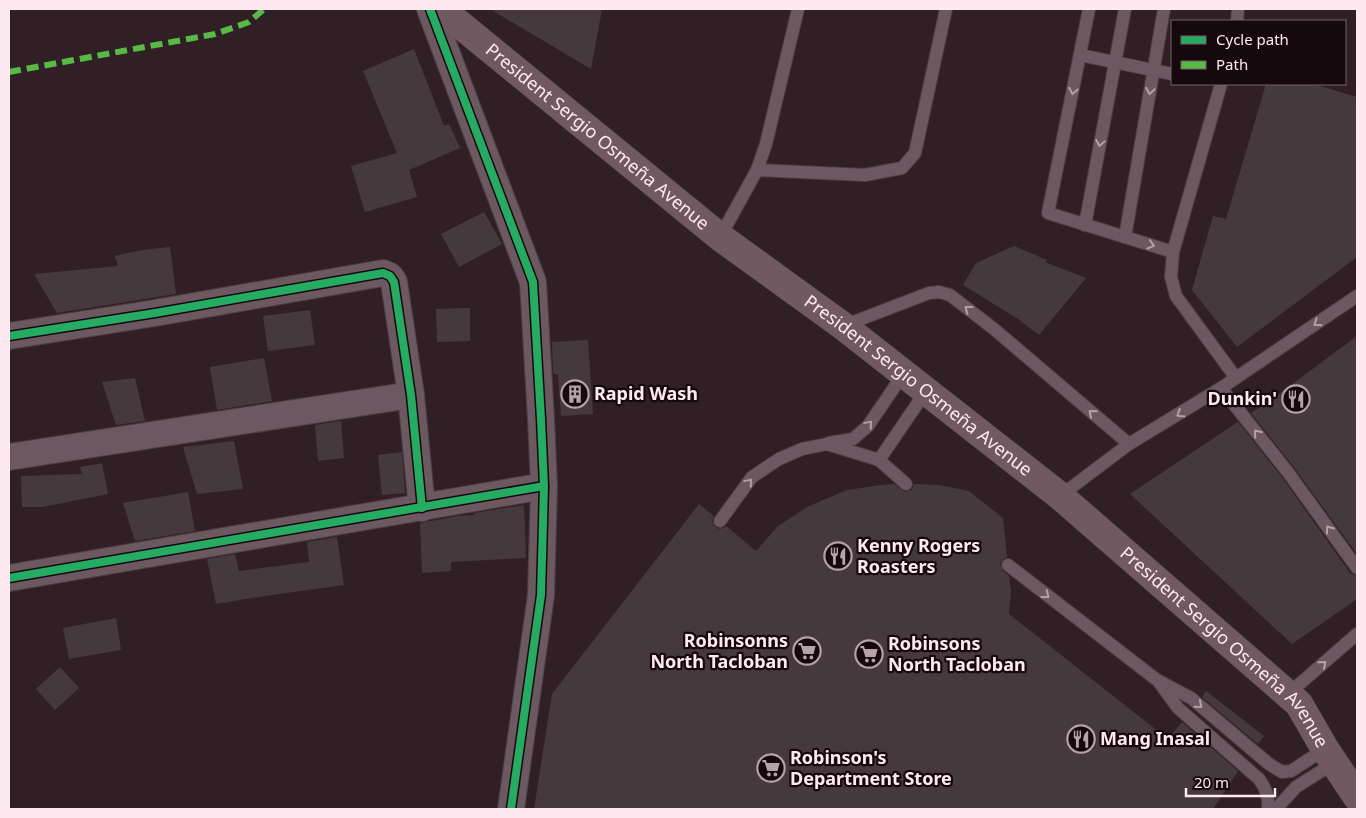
<svg xmlns="http://www.w3.org/2000/svg" width="1366" height="818" font-family="'Noto Sans',sans-serif">
<rect width="100%" height="100%" fill="#302026"/>
<g fill="#46393e">
<polygon points="490,9 602,9 591,69"/>
<polygon points="414,49 444,126 449,124 460,148 409,170 417,197 365,212 351,166 397,153 363,71"/>
<polygon points="1266,84 1313,84 1357,97 1357,257 1237,347 1192,290 1213,216 1226,219"/>
<polygon points="484,212 502,244 459,267 441,234"/>
<polygon points="1014,246 1047,260 1045,262 1086,278 1039,335 1018,319 963,285 976,263"/>
<polygon points="170,247 176,294 57,313 34,274 118,266 115,256 142,250"/>
<polygon points="470,308 470,341 437,342 436,309"/>
<polygon points="310,310 315,345 268,351 263,316"/>
<polygon points="1357,336 1357,554 1293,466 1251,413 1275,397"/>
<polygon points="588,340 593,414 561,416 558,375 553,373 552,342"/>
<polygon points="264,358 272,401 217,410 210,367"/>
<polygon points="135,378 145,421 116,425 102,382"/>
<polygon points="341,421 344,458 318,461 315,425"/>
<polygon points="1238,422 1281,476 1350,573 1357,576 1357,599 1292,644 1130,494"/>
<polygon points="234,441 243,489 197,494 183,447"/>
<polygon points="402,452 405,493 382,495 378,455"/>
<polygon points="102,463 108,494 42,507 22,507 21,476 82,474 80,467"/>
<polygon points="894,484 905,492 912,490 914,484 939,485 969,491 1003,518 1007,557 1002,560 1000,564 1003,571 1009,576 1011,591 1009,614 1168,739 1182,722 1238,771 1213,809 534,809 552,694 699,504 714,516 712,521 715,527 720,529 726,526 756,551 778,526 809,506 847,490 881,485"/>
<polygon points="188,492 195,531 135,541 123,503"/>
<polygon points="524,505 526,558 451,562 451,571 422,573 420,523 458,516 474,515 474,513"/>
<polygon points="337,537 344,585 264,596 216,604 207,559 235,554 239,571 309,562 307,542"/>
<polygon points="116,618 121,650 69,659 63,628"/>
<polygon points="60,667 79,688 55,710 36,689"/>
<polygon points="1206,691 1264,736 1258,744 1202,697"/>
</g>
<g fill="none" stroke-linecap="round" stroke-linejoin="round">
<g stroke="#4b3e43" stroke-width="14">
<g id="lane">
<polyline points="1089,9 1048,213 1173,252"/>
<polyline points="1237,21 1238,9"/>
<polyline points="1080,55 1172,74"/>
<polyline points="1221,84 1173,252 1171,277 1176,296 1236,378"/>
<polyline points="757,170 865,175 902,168 915,153 946,9"/>
<polyline points="1085,225 1125,9"/>
<polyline points="720,237 757,170 766,144 798,9"/>
<polyline points="1125,237 1164,9"/>
<polyline points="843,326 929,293 939,292 950,295 994,329 1129,444"/>
<polyline points="1221,388 1287,471 1357,568"/>
<polyline points="829,443 853,439 868,426 904,373"/>
<polyline points="879,460 926,391"/>
<polyline points="1060,496 1129,444 1221,388 1357,296"/>
<polyline points="720,521 752,477 779,459 802,449 827,444 879,460 906,484"/>
<polyline points="1008,565 1157,680 1191,698 1269,764 1282,772 1291,771 1325,749"/>
<path d="M1159,682L1178,708L1259,779C1266,789 1269,797 1268,809"/>
<polyline points="1288,694 1357,634"/>
<polyline points="1276,809 1296,787 1334,763"/>
</g>
</g>
<g stroke="#4b3e43" stroke-width="28">
<g id="street">
<polyline points="430,9 533,282 541,419 544,486 541,595 511,809"/>
<polyline points="9,336 155,313 383,273 390,276 394,282 411,395 422,508"/>
<polyline points="9,457 411,395"/>
<polyline points="9,578 544,486"/>
</g>
</g>
<g stroke="#4b3e43" stroke-width="29">
<g id="secondary">
<path id="s1" d="M441,9L720,237L843,326L1060,496L1299,704L1325,749L1357,797"/>
</g>
</g>
<use href="#lane" stroke="#6c5860" stroke-width="12"/>
<use href="#street" stroke="#6c5860" stroke-width="26"/>
<use href="#secondary" stroke="#715962" stroke-width="28"/>
<polyline stroke="#58b947" stroke-width="6" stroke-dasharray="12 6" stroke-linecap="butt" points="9,72 215,34 249,22 264,9"/>
<g stroke="#16090e" stroke-width="11">
<g id="cycleway">
<polyline points="430,9 533,282 541,419 544,486 541,595 511,809"/>
<polyline points="9,336 155,313 383,273 390,276 394,282 411,395 422,508"/>
<polyline points="9,578 544,486"/>
</g>
</g>
<use href="#cycleway" stroke="#26ab63" stroke-width="8"/>
</g>
<defs><path id="oneway-chevron" d="M-2-3.5L2.5 0L-2 3.5" fill="none" stroke-width="1.6" stroke-linecap="round" stroke-linejoin="round" transform="scale(1.25)"/></defs>
<g stroke="#b5a0a8">
<use href="#oneway-chevron" transform="translate(1073 91) rotate(101)"/>
<use href="#oneway-chevron" transform="translate(1150 91) rotate(100)"/>
<use href="#oneway-chevron" transform="translate(1100 143) rotate(100)"/>
<use href="#oneway-chevron" transform="translate(1151 245) rotate(17)"/>
<use href="#oneway-chevron" transform="translate(968 309) rotate(-143)"/>
<use href="#oneway-chevron" transform="translate(1317 323) rotate(146)"/>
<use href="#oneway-chevron" transform="translate(1092 413) rotate(-139)"/>
<use href="#oneway-chevron" transform="translate(1180 414) rotate(148)"/>
<use href="#oneway-chevron" transform="translate(869 424) rotate(-50)"/>
<use href="#oneway-chevron" transform="translate(1257 433) rotate(-129)"/>
<use href="#oneway-chevron" transform="translate(749 482) rotate(-50)"/>
<use href="#oneway-chevron" transform="translate(1329 529) rotate(-126)"/>
<use href="#oneway-chevron" transform="translate(1046 595) rotate(38)"/>
<use href="#oneway-chevron" transform="translate(1323 664) rotate(-41)"/>
<use href="#oneway-chevron" transform="translate(1199 705) rotate(40)"/>
</g>
<defs>
<g id="building-ring" transform="scale(1.4375)"><circle r="9.5" fill="#16090e" stroke="#b6a3a9" stroke-width="1.5"/><path d="M-4-6H4V6H1V3H-1V6H-4ZM-2.5-4.3h1.7v1.8h-1.7ZM.8-4.3h1.7v1.8H.8ZM-2.5-1h1.7V.8h-1.7ZM.8-1h1.7V.8H.8Z" fill="#b6a3a9"/></g>
<g id="restaurant-ring" transform="scale(1.4375)"><circle r="9.5" fill="#16090e" stroke="#b6a3a9" stroke-width="1.5"/><path d="M-5-6h1v4h1v-4h1v4h1v-4h1v5L-1.5 .5V6h-2V.5L-5-1ZM5-6V6H3V1.5H1.5Q1.5-4 5-6Z" fill="#b6a3a9"/></g>
<g id="supermarket-ring" transform="scale(1.4375)"><circle r="9.5" fill="#16090e" stroke="#b6a3a9" stroke-width="1.5"/><path d="M-6-5.5h2.5l.6 2H6L4.5 2H-2.5L-4.4-4H-6ZM-1.5 3.2a1.3 1.3 0 1 0 .1 0ZM3 3.2a1.3 1.3 0 1 0 .1 0Z" fill="#b6a3a9"/></g>
</defs>
<g fill-rule="evenodd">
<use href="#building-ring" x="575" y="394"/>
<use href="#restaurant-ring" x="1296" y="399"/>
<use href="#restaurant-ring" x="838" y="556"/>
<use href="#supermarket-ring" x="807" y="651"/>
<use href="#supermarket-ring" x="869" y="654"/>
<use href="#restaurant-ring" x="1081" y="739"/>
<use href="#supermarket-ring" x="771" y="768"/>
</g>
<g text-anchor="middle" stroke-width="4.5" stroke-linejoin="round" paint-order="stroke">
<g font-size="18" fill="#fee9f0" stroke="#16090e">
<text dy="6" stroke="none"><textPath href="#s1" startOffset="202">President Sergio Osmeña Avenue</textPath></text>
<text dy="6" stroke="none"><textPath href="#s1" startOffset="608">President Sergio Osmeña Avenue</textPath></text>
<text dy="6" stroke="none"><textPath href="#s1" startOffset="1012">President Sergio Osmeña Avenue</textPath></text>
</g>
<g font-size="18" font-weight="bold" fill="#fee9f0" stroke="#16090e" text-anchor="start">
<text x="594" y="400">Rapid Wash</text>
<text x="1277" y="405" text-anchor="end">Dunkin'</text>
<text x="857" y="552">Kenny Rogers<tspan x="857" dy="21">Roasters</tspan></text>
<text x="788" y="647" text-anchor="end">Robinsonns<tspan x="788" dy="21">North Tacloban</tspan></text>
<text x="888" y="650">Robinsons<tspan x="888" dy="21">North Tacloban</tspan></text>
<text x="1100" y="745">Mang Inasal</text>
<text x="790" y="764">Robinson's<tspan x="790" dy="21">Department Store</tspan></text>
</g>
</g>
<rect width="1366" height="818" fill="none" stroke="#fee9f0" stroke-width="20"/>
<rect x="1171" y="20" width="175" height="65" fill="#16090e" stroke="#736368"/>
<rect x="1181" y="36" width="25" height="8" fill="#26ab63" stroke="#736368"/>
<text x="1216" y="45" font-size="15" fill="#fee9f0">Cycle path</text>
<rect x="1181" y="61" width="25" height="8" fill="#58b947" stroke="#736368"/>
<text x="1216" y="70" font-size="15" fill="#fee9f0">Path</text>
<path d="M1186 788v8h89v-8" fill="none" stroke="#fee9f0" stroke-width="2.5"/>
<text x="1194" y="788" font-size="15" fill="#fee9f0" stroke="#16090e" stroke-width="4" paint-order="stroke">20 m</text>
</svg>
